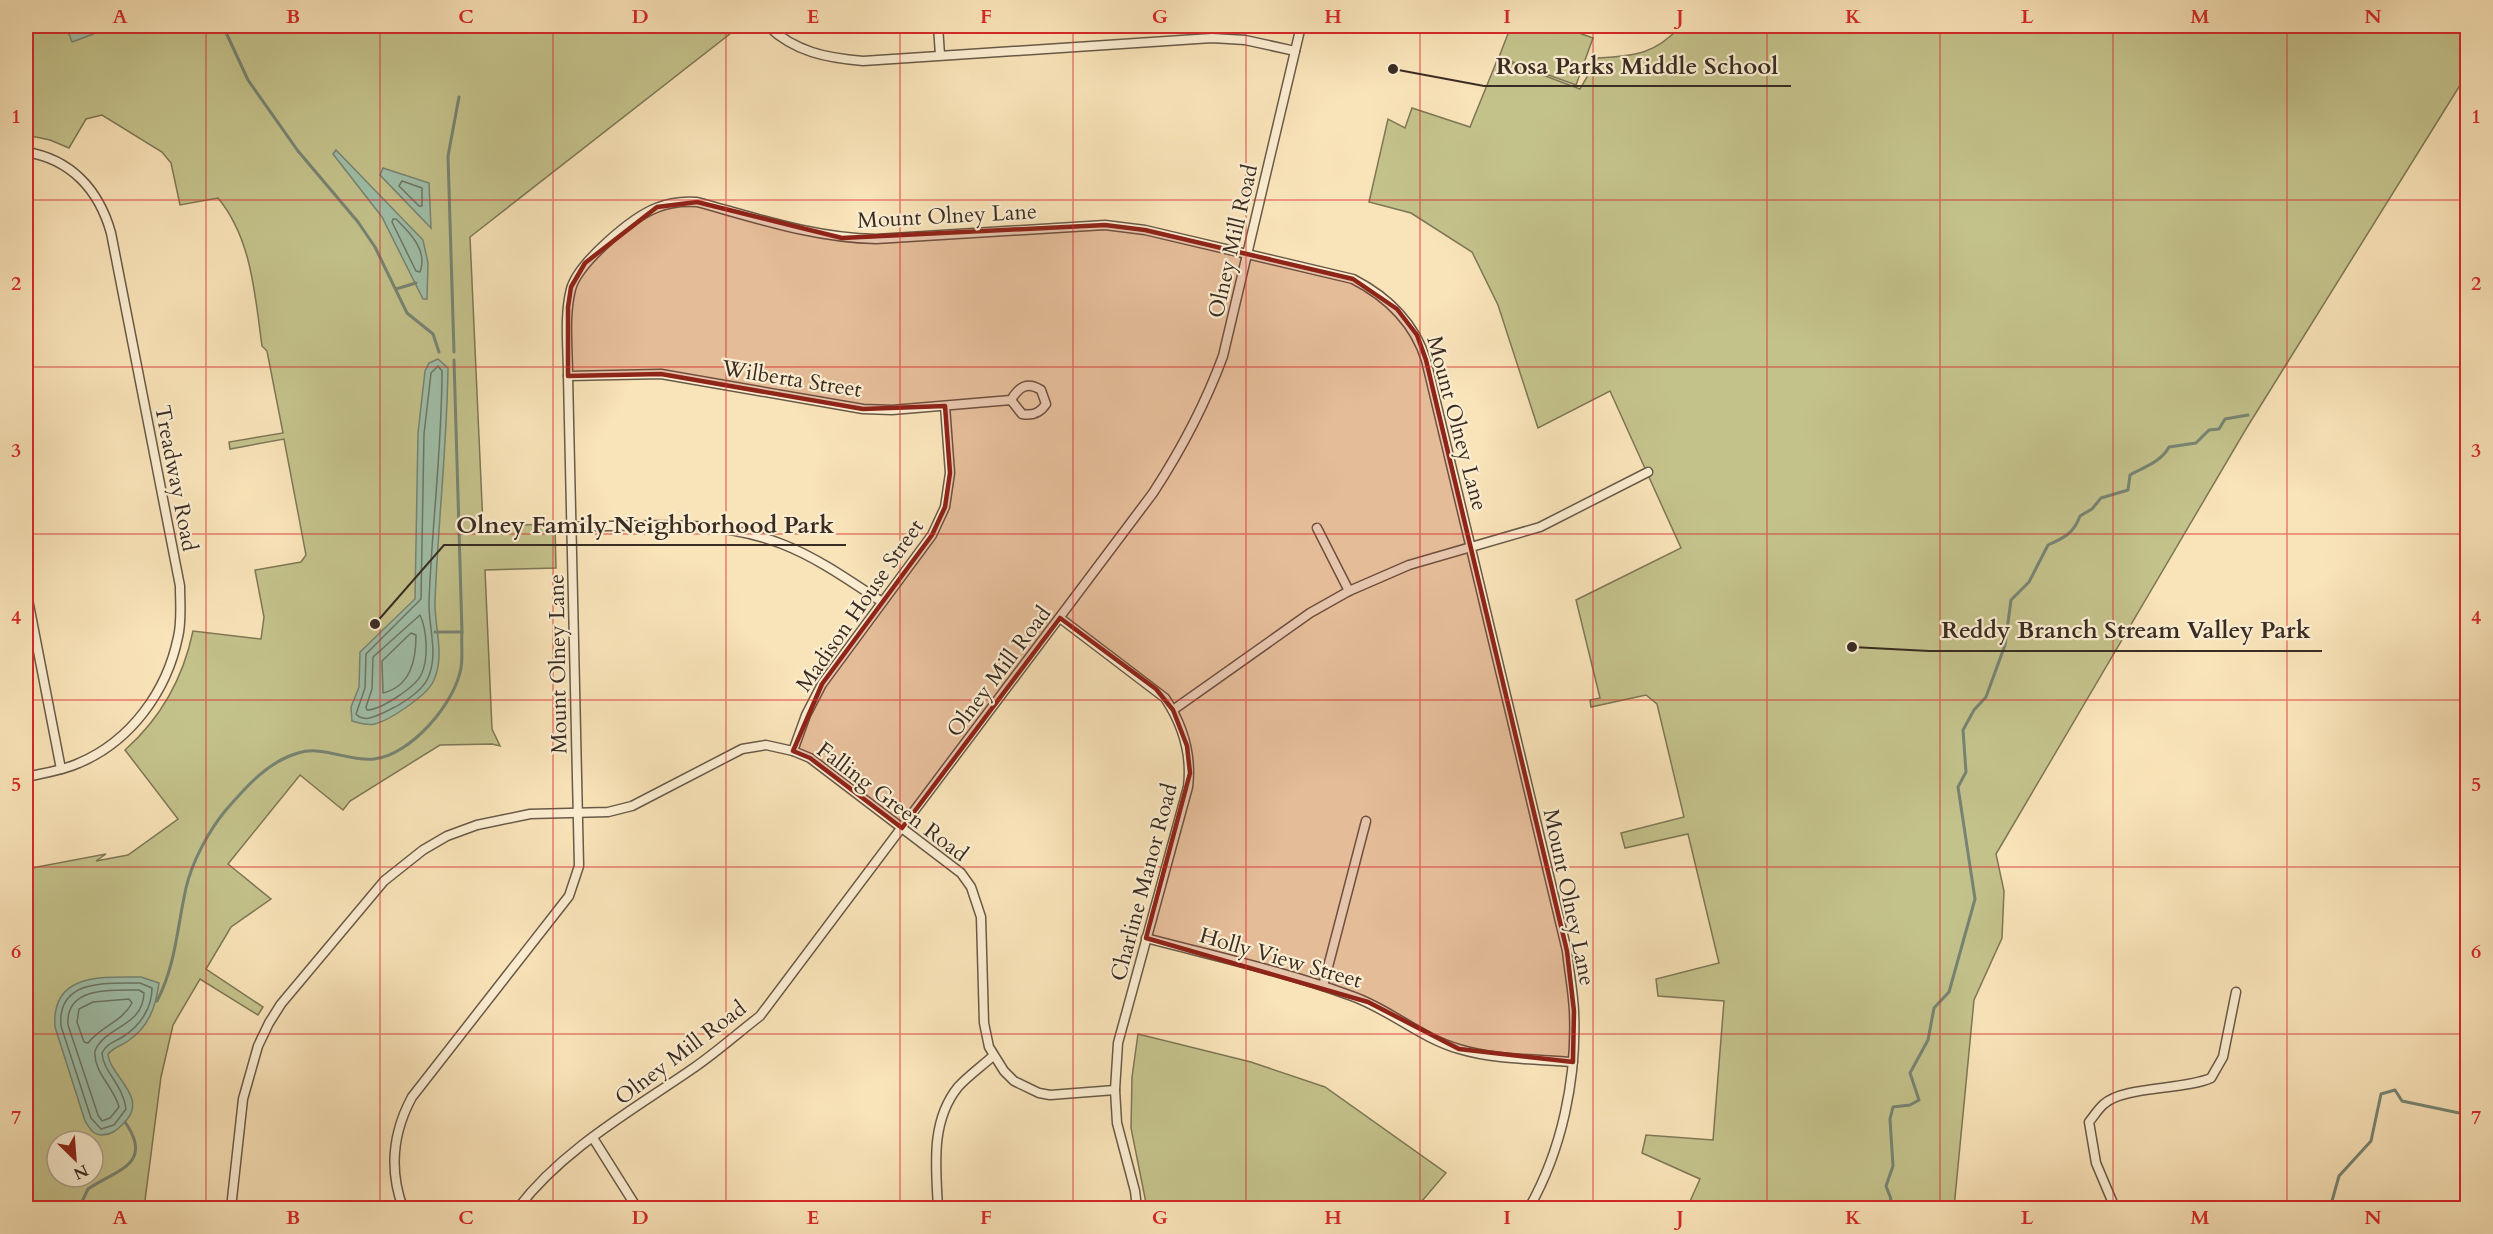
<svg xmlns="http://www.w3.org/2000/svg" width="2493" height="1234" font-family="Cardo,serif">
<rect width="100%" height="100%" fill="#f9e3b8"/>
<filter id="stains"><feTurbulence type="fractalNoise" baseFrequency=".00333" numOctaves="4"/><feColorMatrix values="0 0 0 0 .2 0 0 0 0 .09 0 0 0 0 .02 0 0 0 .5 -.17"/></filter>
<radialGradient id="worn" r=".72"><stop offset=".6" stop-color="#630" stop-opacity="0"/><stop offset="1" stop-color="#630" stop-opacity=".3"/></radialGradient>
<g fill="#c4c28b" stroke="#7e7757" stroke-width="1.5" fill-rule="evenodd">
<path d="M26,26H740L470,237L483,526L555,524L556,568L485,570L492,729L500,746L492,744L440,745L350,801L343,810L300,775L228,864L271,899L231,927L206,969L263,1007L258,1015L200,979L173,1025L161,1077L144,1208H26V869L106,854L96,861L128,855L178,819L125,750C161,718 183,679 193,631L261,639L264,617L255,570L301,562L306,555L284,439L230,449L229,442L283,433L267,351L262,346C255,296 252,239 218,198L180,205L171,163L162,152L102,115L86,119L69,148L50,140L26,135ZM57,1141H93V1177H57Z"/>
<polygon points="1511,26 1559,26 1593,38 1576,85 1499,57"/>
<path d="M1681,26H2467V74L2246,429L1996,854L2004,891L2002,938L1974,1000L1954,1208H1687L1700,1179L1642,1153L1646,1135L1713,1140L1724,1001L1658,996L1656,979L1719,963L1688,834L1625,848L1621,833L1684,817L1657,704L1646,695L1591,707L1590,700L1600,698L1576,600L1681,548L1610,391L1538,428L1498,305L1472,252L1411,213L1369,202L1388,119L1405,128L1412,108L1470,127L1498,58L1580,89L1598,58C1636,56 1655,54 1681,26Z"/>
<polygon points="1138,1034 1251,1062 1325,1087 1446,1173 1416,1208 1147,1208 1131,1128 1132,1077"/>
</g>
<g fill="#9fbfa9" stroke="#768473" stroke-width="1.5">
<polygon points="66,26 102,26 104,30 72,42"/>
<polygon points="336,150 423,240 428,263 427,299 423,299 382,217 333,154"/>
<polygon points="383,168 429,183 431,228 380,175"/>
<path d="M438,359L448,368C447,446 438,523 435,601C434,627 446,656 433,682C426,696 390,720 375,724C367,726 359,723 352,721L351,707L359,687L360,652L415,599L418,433L425,371L429,363Z"/>
<path d="M141,977L159,983C156,1006 149,1027 128,1041C121,1046 114,1047 108,1054C110,1077 151,1098 123,1124C117,1130 111,1135 102,1135C93,1135 90,1129 85,1121L55,1027C51,973 101,977 141,977Z"/>
</g>
<g fill="none" stroke-linecap="round" stroke-linejoin="round">
<g stroke="#6c7666" stroke-width="1.5">
<polygon points="402,181 422,188 422,206 419,206 399,186"/>
<path d="M393,219H396C410,233 428,250 420,272L416,271L392,222Z"/>
<path d="M438,366L442,371C442,448 432,524 429,601C428,626 439,653 428,678C422,692 399,706 385,712C376,716 364,723 356,714L365,688L366,654L421,599L424,434L431,373Z"/>
<path d="M420,615C427,630 429,659 421,675C415,687 381,710 367,710L366,707L372,689L373,657Z"/>
<path d="M411,633L416,635C416,660 411,686 383,693L382,661Z"/>
<path d="M140,983L152,988C152,1007 141,1025 124,1036C115,1042 107,1043 102,1053C103,1072 123,1084 126,1109L114,1125L101,1129L91,1118L61,1026C57,979 106,983 140,983Z"/>
<path d="M139,990L144,993C143,1027 105,1026 95,1051C93,1072 114,1087 119,1107L110,1118L102,1121L98,1115L68,1025C65,986 112,990 139,990Z"/>
<path d="M129,999L132,1003C122,1022 101,1026 88,1043L84,1042L77,1022L79,1009L93,1002Z"/>
</g>
<g stroke="#768473" stroke-width="3">
<polyline points="223,26 248,80 298,151 358,222 375,247 407,313 433,334 439,352"/>
<polyline points="396,289 416,283"/>
<polyline points="454,352 448,156 459,97"/>
<polyline points="435,632 462,632"/>
<path d="M157,1001C176,964 177,928 186,888C192,862 208,832 225,811C246,787 267,762 298,753C323,745 349,762 374,759C411,755 455,703 461,668C463,657 461,644 462,632L454,360"/>
<path d="M79,1208L88,1189C115,1170 155,1165 125,1122"/>
<path d="M1886,1208L1891,1199L1886,1186L1893,1166L1890,1119L1893,1107L1910,1105L1919,1100L1910,1073L1928,1040L1934,1008L1949,992L1975,899L1958,787L1966,772L1963,730L1974,710L1986,697L2005,645L2011,600L2029,582L2048,545C2064,538 2074,533 2080,516L2092,509L2101,498L2128,490L2130,475C2144,467 2161,462 2169,447L2196,443L2209,430L2219,429L2225,419L2248,415"/>
<polyline points="2330,1208 2339,1176 2371,1141 2381,1094 2395,1090 2402,1101 2464,1114 2468,1118"/>
</g>
<g stroke="#695a48" stroke-width="11">
<g id="minor">
<path d="M768,26C795,52 827,58 863,61L1212,38L1245,40L1295,51"/>
<polyline points="938,26 940,55"/>
<path d="M26,152C71,159 99,190 111,233L180,586C180,603 182,621 178,637C167,691 131,741 79,763C62,771 43,773 26,777"/>
<path d="M568,376L661,374L863,409L892,410L1011,400C1019,387 1027,381 1041,390L1046,404C1040,413 1033,416 1022,414L1011,400"/>
<path d="M572,527C642,526 716,518 782,544C818,558 850,581 882,602"/>
<polyline points="1317,528 1349,591"/>
<polyline points="26,589 61,769"/>
<path d="M1060,618L1165,698C1183,725 1192,754 1188,787L1118,1043L1115,1090L1117,1123L1135,1191L1137,1208"/>
<polyline points="1173,710 1310,613 1349,591 1409,565 1540,527 1648,472"/>
<polyline points="793,751 806,715 822,684 932,535 945,507 950,473 945,406"/>
<path d="M1146,938C1214,956 1283,971 1349,995C1388,1008 1420,1038 1459,1049C1495,1060 1536,1059 1573,1062"/>
<polyline points="1323,986 1366,821"/>
<polyline points="593,1138 637,1208"/>
<polyline points="231,1208 243,1099 258,1046 269,1023 281,1004 384,881 423,850 447,836 477,825 530,814 608,812 632,806 742,749 766,745 793,751 810,758 961,873 971,887 981,917 984,1023 989,1047 1004,1071 1014,1081 1039,1093 1050,1095 1115,1090"/>
<path d="M403,1208C389,1170 392,1134 412,1097L569,896L579,866L568,376C568,348 564,316 571,289C578,263 631,218 656,208C668,203 683,201 697,202C756,218 814,238 876,239L1105,225L1145,230L1353,279C1388,297 1414,322 1426,360L1567,951C1569,971 1573,991 1574,1011C1577,1078 1562,1150 1529,1208"/>
<path d="M518,1208C564,1148 633,1110 695,1067C718,1051 738,1033 760,1016L1153,493C1181,450 1205,405 1223,356L1301,26"/>
<path d="M938,1208C936,1167 930,1122 958,1087C968,1076 982,1066 993,1056"/>
<path d="M2115,1208L2096,1163L2089,1122C2094,1116 2098,1109 2104,1104C2123,1086 2185,1090 2211,1078L2223,1057L2236,992"/>
</g>
</g>
<use href="#minor" stroke="#fbedd1" stroke-width="8"/>
</g>
<path fill="#8f2418" fill-opacity="0.2" stroke="#8f2418" stroke-width="4.5" stroke-linejoin="round" d="M697,202L842,238L1105,225L1145,230L1353,279L1397,309L1417,335L1426,360L1567,951L1574,1011L1573,1062L1459,1049L1368,1002L1146,938L1190,773L1187,746L1173,710L1156,689L1060,618L902,828L810,758L793,751L822,684L932,535L945,507L950,473L945,406L863,409L661,374L568,376V307L571,287L585,263L657,207Z"/>
<path fill="none" stroke="#d62828" stroke-width="1.5" stroke-opacity="0.55" d="M206,26V1208M380,26V1208M553,26V1208M726,26V1208M900,26V1208M1073,26V1208M1246,26V1208M1420,26V1208M1593,26V1208M1767,26V1208M1940,26V1208M2113,26V1208M2287,26V1208M26,200H2468M26,367H2468M26,534H2468M26,700H2468M26,867H2468M26,1034H2468"/>
<g text-anchor="middle" stroke-width="4.5" stroke-linejoin="round" paint-order="stroke">
<g font-size="22" fill="#392c23" stroke="#fbedd1">
<text transform="translate(947 215) rotate(-3)" y="8">Mount Olney Lane</text>
<text transform="translate(1232 241) rotate(-77)" y="8">Olney Mill Road</text>
<text transform="translate(792 378) rotate(9)" y="8">Wilberta Street</text>
<text transform="translate(1458 423) rotate(75)" y="8">Mount Olney Lane</text>
<text transform="translate(177 478) rotate(79)" y="8">Treadway Road</text>
<text transform="translate(859 605) rotate(-55)" y="8">Madison House Street</text>
<text transform="translate(557 664) rotate(-91)" y="8">Mount Olney Lane</text>
<text transform="translate(998 671) rotate(-53)" y="8">Olney Mill Road</text>
<text transform="translate(893 801) rotate(37)" y="8">Falling Green Road</text>
<text transform="translate(1143 882) rotate(-75)" y="8">Charline Manor Road</text>
<text transform="translate(1570 897) rotate(78)" y="8">Mount Olney Lane</text>
<text transform="translate(1281 957) rotate(16)" y="8">Holly View Street</text>
<text transform="translate(680 1052) rotate(-37)" y="8">Olney Mill Road</text>
</g>
</g>
<path fill="none" stroke="#392c23" stroke-width="2" d="M1393 69L1484 86H1791M375 624L444 545H846M1852 647L1929 651H2322"/>
<g fill="#392c23" stroke="#fbedd1" stroke-width="2">
<circle cx="1393" cy="69" r="6"/>
<circle cx="375" cy="624" r="6"/>
<circle cx="1852" cy="647" r="6"/>
</g>
<g font-size="24" text-anchor="middle" font-weight="bold" fill="#392c23" stroke="#fbedd1" stroke-width="4.5" stroke-linejoin="round" paint-order="stroke">
<text x="1637" y="74">Rosa Parks Middle School</text>
<text x="645" y="533">Olney Family Neighborhood Park</text>
<text x="2126" y="638">Reddy Branch Stream Valley Park</text>
</g>
<rect width="2493" height="1234" fill="none" stroke="#f9e3b8" stroke-width="66"/>
<g transform="translate(75 1159) rotate(155)"><circle r="28" fill="#fbedd1" stroke="#ada08b" stroke-width="1.5"/>
<path d="M0-4.5L10 22L0 15L-10 22Z" fill="#8f2418"/>
<text y="-9" font-size="16" font-weight="bold" text-anchor="middle" fill="#392c23">N</text>
</g>
<rect x="33" y="33" width="2427" height="1168" fill="none" stroke="#d62828" stroke-width="2"/>
<g font-size="20" text-anchor="middle" font-weight="bold" fill="#d62828">
<text x="120" y="23">A</text>
<text x="293" y="23">B</text>
<text x="466" y="23">C</text>
<text x="640" y="23">D</text>
<text x="813" y="23">E</text>
<text x="986" y="23">F</text>
<text x="1160" y="23">G</text>
<text x="1333" y="23">H</text>
<text x="1507" y="23">I</text>
<text x="1680" y="23">J</text>
<text x="1853" y="23">K</text>
<text x="2027" y="23">L</text>
<text x="2200" y="23">M</text>
<text x="2373" y="23">N</text>
<text x="16" y="123">1</text>
<text x="2476" y="123">1</text>
<text x="16" y="290">2</text>
<text x="2476" y="290">2</text>
<text x="16" y="457">3</text>
<text x="2476" y="457">3</text>
<text x="16" y="624">4</text>
<text x="2476" y="624">4</text>
<text x="16" y="791">5</text>
<text x="2476" y="791">5</text>
<text x="16" y="958">6</text>
<text x="2476" y="958">6</text>
<text x="16" y="1124">7</text>
<text x="2476" y="1124">7</text>
<text x="120" y="1224">A</text>
<text x="293" y="1224">B</text>
<text x="466" y="1224">C</text>
<text x="640" y="1224">D</text>
<text x="813" y="1224">E</text>
<text x="986" y="1224">F</text>
<text x="1160" y="1224">G</text>
<text x="1333" y="1224">H</text>
<text x="1507" y="1224">I</text>
<text x="1680" y="1224">J</text>
<text x="1853" y="1224">K</text>
<text x="2027" y="1224">L</text>
<text x="2200" y="1224">M</text>
<text x="2373" y="1224">N</text>
</g>
<rect width="100%" height="100%" filter="url(#stains)"/>
<rect width="100%" height="100%" fill="url(#worn)"/>
</svg>
